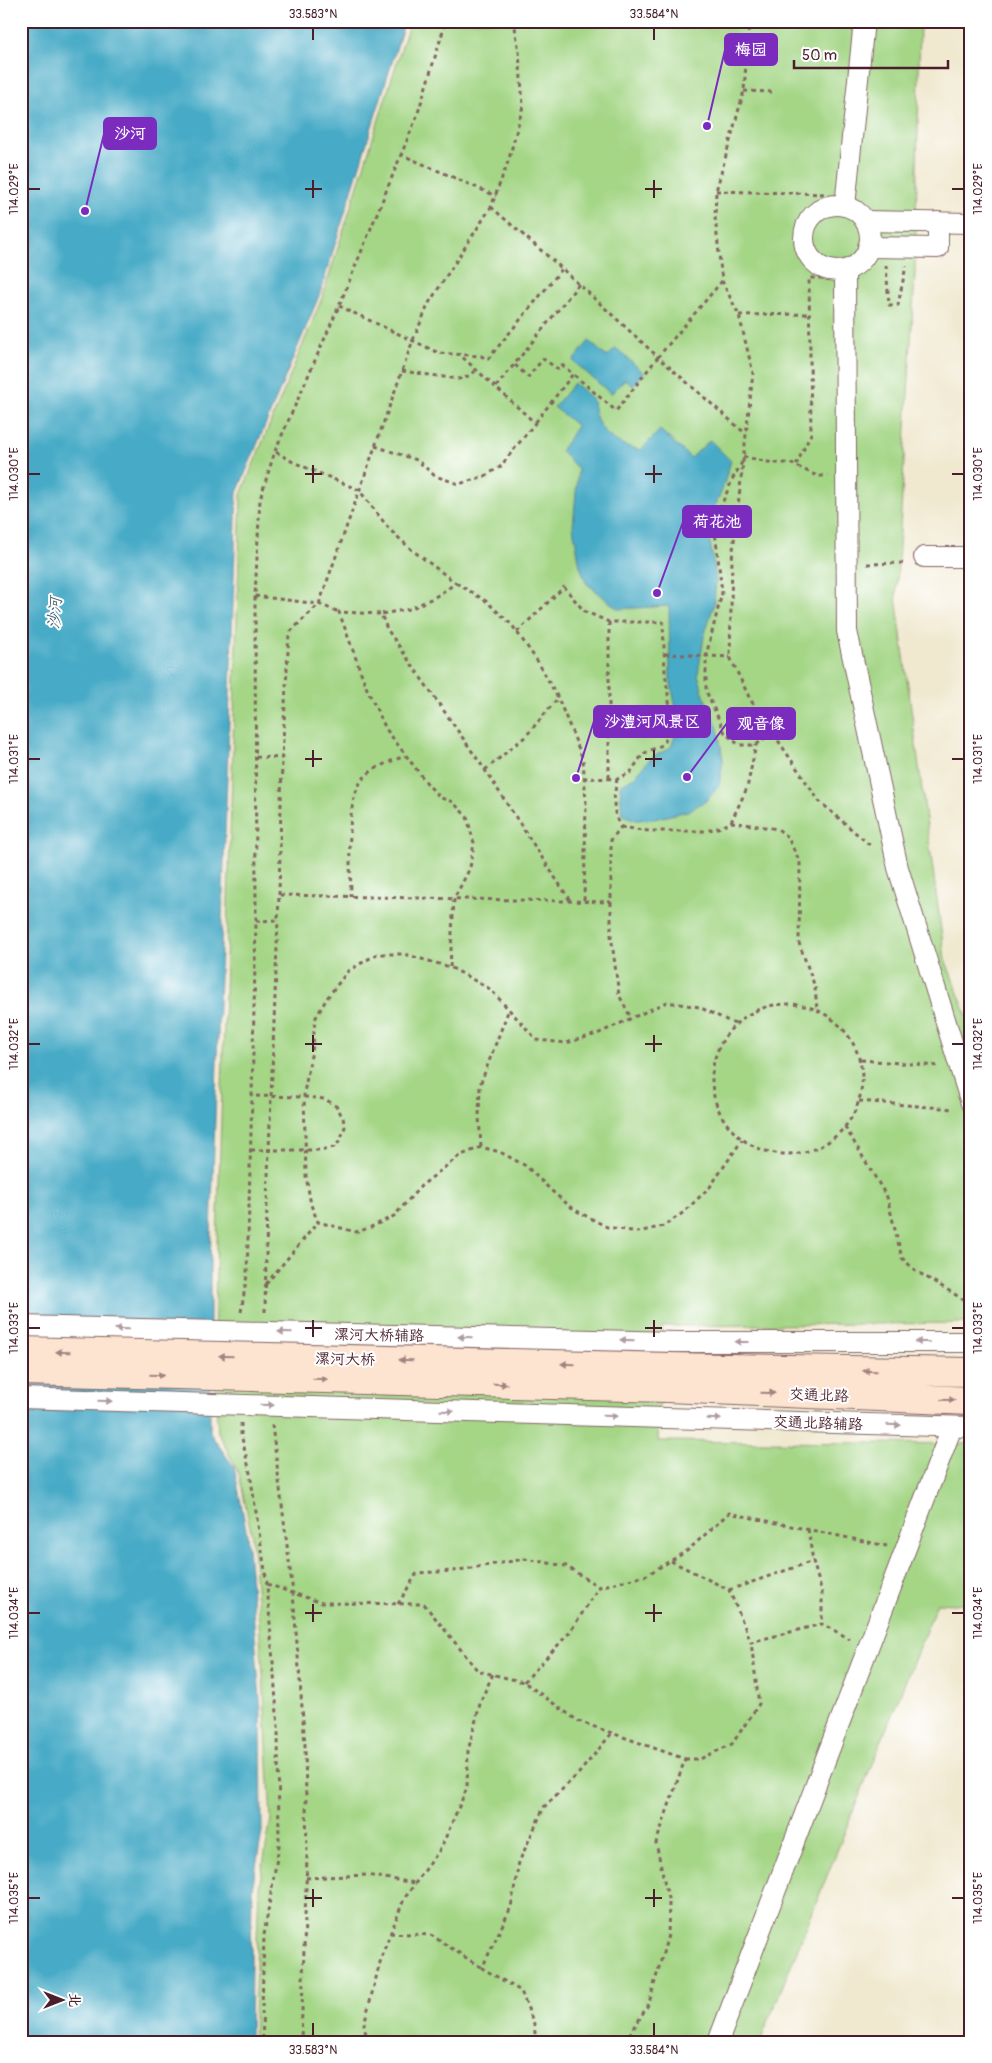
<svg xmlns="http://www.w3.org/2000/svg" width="992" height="2063" font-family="Pangolin,'LXGW WenKai TC',sans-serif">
<rect width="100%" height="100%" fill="#fff"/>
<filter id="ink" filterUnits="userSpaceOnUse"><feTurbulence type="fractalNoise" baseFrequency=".02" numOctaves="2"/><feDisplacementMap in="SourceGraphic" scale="10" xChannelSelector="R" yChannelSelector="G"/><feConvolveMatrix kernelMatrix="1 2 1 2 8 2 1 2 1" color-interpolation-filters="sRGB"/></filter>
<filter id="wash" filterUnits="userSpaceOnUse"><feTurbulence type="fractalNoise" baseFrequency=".0096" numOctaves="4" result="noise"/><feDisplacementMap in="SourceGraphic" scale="20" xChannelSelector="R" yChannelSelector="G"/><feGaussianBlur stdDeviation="1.12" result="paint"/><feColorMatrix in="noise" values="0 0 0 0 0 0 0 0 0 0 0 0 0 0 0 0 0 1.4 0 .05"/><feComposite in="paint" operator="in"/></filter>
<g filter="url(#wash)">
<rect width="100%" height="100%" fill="#f0e8cf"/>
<polygon fill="#a4d686" stroke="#777a58" points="410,21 920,21 915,274 896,597 945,959 971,1027 971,1323 662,1326 658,1441 971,1444 971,1605 937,1603 760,2042 253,2042 259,1888 271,1819 263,1674 252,1537 239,1474 218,1432 213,1369 241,494 322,298"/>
<g fill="#46aac6" stroke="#486478">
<polygon points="21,21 405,21 319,296 237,493 210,1262 210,1433 234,1467 247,1534 261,1712 262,1832 252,1890 250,2042 21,2042"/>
<polygon points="589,341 607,357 616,348 644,373 633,386 625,379 611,394 573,361"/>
<path d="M574,383L593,400C595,431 613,444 641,450L660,430L691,458L710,440L731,461L721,493L707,523L716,579L714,604L704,637L698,674L705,699L718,728L723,760L719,786L706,801L688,811L654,819L636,820L622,815L620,785L634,777L651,758L671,747L679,724L670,679L669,606L618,609L586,583L580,566L573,527L578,469L561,451L577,426L554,407Z"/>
</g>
</g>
<g filter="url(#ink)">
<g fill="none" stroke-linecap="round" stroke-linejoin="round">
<g stroke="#846564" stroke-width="22">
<g id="street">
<circle cx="837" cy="238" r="33"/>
<polyline points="845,206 864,21"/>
<polyline points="865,221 971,223"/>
<polyline points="868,247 938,248 938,222"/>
<polyline points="845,270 847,631 898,868 971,1103"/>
<polyline points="924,557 971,557"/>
<polyline points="676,1342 971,1342"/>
<polyline points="665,1418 971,1427"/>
<polyline points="718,2042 952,1427"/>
</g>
</g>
<g stroke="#846564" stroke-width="30">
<g id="secondary">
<polyline points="669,1367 971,1372"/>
<polyline points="667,1388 971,1401"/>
</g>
</g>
<g stroke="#846564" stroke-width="3" stroke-dasharray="4 4" stroke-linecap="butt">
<polyline points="749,21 744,91 716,191 715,217 722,281 739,315 753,373 732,559 730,657 750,699 819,801 872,847"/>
<polyline points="744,91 774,92"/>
<polyline points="400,154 496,196"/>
<polyline points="716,191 828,194"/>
<polyline points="491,207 558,265 658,357 616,411 573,374"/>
<polyline points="886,265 889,305 898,305 906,266"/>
<polyline points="722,281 658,357 746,434"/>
<polyline points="339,306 439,353 481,356 488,359 562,269"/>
<polyline points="739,315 810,314"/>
<polyline points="515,365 528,377 543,359 558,369 562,365 573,374 535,423"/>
<polyline points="402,371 458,379 465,378 477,370"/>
<polyline points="496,387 579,284"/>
<polyline points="375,446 417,460 435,476 459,484 485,476 500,467 535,423 460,355"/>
<polyline points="276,452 293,462 359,490 390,530 412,550 456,583 435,597 410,609 381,614"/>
<polyline points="796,465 811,434 809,278 827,278"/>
<polyline points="867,564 905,563"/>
<polyline points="456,583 486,601 512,625 538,662 558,698 583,759 586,803 584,902"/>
<polyline points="255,596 319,604 339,612"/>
<polyline points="609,622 609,778"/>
<polyline points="517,632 564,587 584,611 609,622 663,622 665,672 672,723 664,744 643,754 630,773 617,779 585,778"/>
<polyline points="665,654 730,657"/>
<polyline points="772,732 756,745 739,745 725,733 706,691 706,656 722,593 714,522 733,478 745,457 773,463 790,463 817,476 828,476"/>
<polyline points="256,757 282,758"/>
<polyline points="485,770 526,736 558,698"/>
<path d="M617,779C614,797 611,812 621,827L611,840V935L619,995L631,1018"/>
<polyline points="731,822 747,788 756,745"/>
<polyline points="621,827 649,831 705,831 722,827 731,822 778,829 788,838 800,862 799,943 815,987 817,1010"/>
<polyline points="279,895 282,758 289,633 319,604 413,340 429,303 491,207 509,159 523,106 519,52 514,21"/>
<path d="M351,897C351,868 345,810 359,785C367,769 389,762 405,756"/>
<polyline points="256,921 278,920 279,895 611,902"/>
<polyline points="450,967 454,899 470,868 474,843 467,817 453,802 441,798 429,786 386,729 367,689 339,612 381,614 387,629 485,770 571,902"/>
<circle cx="787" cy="1079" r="75"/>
<polyline points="735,1024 699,1007 667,1002 597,1034 566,1043 537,1040 490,989 450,967 404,954 377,954 348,971 327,998 315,1019 313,1045 304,1093 306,1176 311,1205 318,1222 356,1232 369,1228 394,1216 421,1186 459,1156 481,1147 500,1152 526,1166 555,1194 575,1210 607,1227 638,1232 664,1226 684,1212 710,1187 742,1140"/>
<polyline points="861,1060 939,1066"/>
<polyline points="859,1101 953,1109"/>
<polyline points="845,1127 887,1197 902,1258 916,1271 971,1304"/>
<polyline points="481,1147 479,1117 480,1085 509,1009"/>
<polyline points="251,1150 321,1150 334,1147 340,1141 345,1127 343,1118 337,1107 325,1099 305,1097 252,1096"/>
<polyline points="266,1284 318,1222"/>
<polyline points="241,1312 247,1275 252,1096 256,921 255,596 260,499 275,451 339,306 417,116 446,21"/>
<polyline points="265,1312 267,1201 278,920"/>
<polyline points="241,1423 241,1434 250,1473 267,1584 278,1727 279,1846 264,1935 262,2009 263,2042"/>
<polyline points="272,1425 293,1593 305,1745 307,1856 301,2042"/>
<polyline points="808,1529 813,1561 822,1593 822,1624"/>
<polyline points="671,1561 729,1590 751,1642 822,1624 850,1639"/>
<polyline points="267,1584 322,1603 424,1604 478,1671 524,1682 578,1721 685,1759 656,1843 669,1903 668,1935 649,2003 633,2030 622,2042"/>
<polyline points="729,1590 813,1561"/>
<polyline points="398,1604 417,1573 453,1571 525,1559 566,1566 599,1587"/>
<polyline points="524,1682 570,1632 599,1587 645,1576 687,1551 729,1513 887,1546"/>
<polyline points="685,1759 700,1759 732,1744 759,1704 751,1642"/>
<polyline points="306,1878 366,1875 415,1883"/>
<polyline points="390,1933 431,1935 482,1968"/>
<polyline points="367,2042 364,2024 382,1955 404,1899 441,1848 467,1788 468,1751 481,1700 493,1674"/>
<polyline points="536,2042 534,2024 521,1991 482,1968 511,1907 519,1862 544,1807 579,1773 612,1733"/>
</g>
<use href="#street" stroke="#fff" stroke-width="20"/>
<use href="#secondary" stroke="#fde4d1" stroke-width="28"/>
<g stroke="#846564" stroke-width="22" stroke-linecap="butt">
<g id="street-bridge">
<polyline points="21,1326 676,1342"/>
<polyline points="21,1398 665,1418"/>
</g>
</g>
<g stroke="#846564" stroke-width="30" stroke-linecap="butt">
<g id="secondary-bridge">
<polyline points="21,1351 669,1367"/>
<polyline points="21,1371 667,1388"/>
</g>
</g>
<use href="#street-bridge" stroke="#fff" stroke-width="20"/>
<use href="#secondary-bridge" stroke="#fde4d1" stroke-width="28"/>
</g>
<defs><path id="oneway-solid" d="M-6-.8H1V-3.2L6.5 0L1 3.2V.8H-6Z" transform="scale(1.25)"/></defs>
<g fill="#ae9aa0">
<use href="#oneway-solid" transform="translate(122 1329) rotate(-179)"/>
<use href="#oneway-solid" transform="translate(285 1332) rotate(-179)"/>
<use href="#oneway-solid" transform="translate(465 1337) rotate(-179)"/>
<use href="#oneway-solid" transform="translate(627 1340) rotate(-179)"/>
<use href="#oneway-solid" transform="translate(742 1342) rotate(-180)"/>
<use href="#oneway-solid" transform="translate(922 1342) rotate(-180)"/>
<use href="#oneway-solid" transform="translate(105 1401) rotate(2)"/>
<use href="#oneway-solid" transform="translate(267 1405) rotate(2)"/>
<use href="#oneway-solid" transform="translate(447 1411) rotate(2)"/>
<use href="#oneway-solid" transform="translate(610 1416) rotate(2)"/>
<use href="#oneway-solid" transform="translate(714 1419) rotate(2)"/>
<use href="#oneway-solid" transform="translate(894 1425) rotate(2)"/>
</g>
<g fill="#a4827e">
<use href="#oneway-solid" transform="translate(63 1352) rotate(-179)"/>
<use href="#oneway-solid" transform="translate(226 1356) rotate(-179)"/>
<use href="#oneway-solid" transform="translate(406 1360) rotate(-179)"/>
<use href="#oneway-solid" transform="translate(568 1364) rotate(-179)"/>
<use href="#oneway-solid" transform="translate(870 1371) rotate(-179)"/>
<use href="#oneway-solid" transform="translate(157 1375) rotate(2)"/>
<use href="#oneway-solid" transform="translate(320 1379) rotate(2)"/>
<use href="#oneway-solid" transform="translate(500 1384) rotate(2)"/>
<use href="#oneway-solid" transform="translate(768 1393) rotate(2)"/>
<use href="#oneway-solid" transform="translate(948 1400) rotate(2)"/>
</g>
</g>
<path fill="none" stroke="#4a1f2b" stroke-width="2" d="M313,28V40M654,28V40M313,180V198M654,180V198M28,189H40M305,189H322M645,189H662M952,189H964M313,465V483M654,465V483M28,474H40M305,474H322M645,474H662M952,474H964M313,750V767M654,750V767M28,759H40M305,759H322M645,759H662M952,759H964M313,1035V1052M654,1035V1052M28,1044H40M305,1044H322M645,1044H662M952,1044H964M313,1320V1337M654,1320V1337M28,1328H40M305,1328H322M645,1328H662M952,1328H964M313,1604V1622M654,1604V1622M28,1613H40M305,1613H322M645,1613H662M952,1613H964M313,1889V1907M654,1889V1907M28,1898H40M305,1898H322M645,1898H662M952,1898H964M313,2023V2036M654,2023V2036"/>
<g text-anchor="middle" stroke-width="4" stroke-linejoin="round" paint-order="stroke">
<g font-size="15" fill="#4a1f2b" stroke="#fff">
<text transform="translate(379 1335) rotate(1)" y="5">漯河大桥辅路</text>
<text transform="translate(345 1359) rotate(1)" y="5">漯河大桥</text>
<text transform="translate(819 1395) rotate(2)" y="5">交通北路</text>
<text transform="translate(818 1423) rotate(2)" y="5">交通北路辅路</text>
</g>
<g font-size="16" font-style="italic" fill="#485e71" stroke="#fff">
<text transform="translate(54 613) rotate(-86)" y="6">沙河</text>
</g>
</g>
<path fill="none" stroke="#7b2cbf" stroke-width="2" d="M707 126L725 50M85 211L104 134M657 593L683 522M576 778L594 721M687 777L727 723"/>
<g fill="#7b2cbf" stroke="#fff" stroke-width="2">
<circle cx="707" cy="126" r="5"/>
<circle cx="85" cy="211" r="5"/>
<circle cx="657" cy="593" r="5"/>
<circle cx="576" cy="778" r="5"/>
<circle cx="687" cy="777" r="5"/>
</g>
<g fill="#7b2cbf" stroke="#7b2cbf" stroke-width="2">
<rect x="725" y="34" width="52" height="31" rx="5"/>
<rect x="104" y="118" width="52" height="31" rx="5"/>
<rect x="683" y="506" width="68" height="31" rx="5"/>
<rect x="594" y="706" width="116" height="31" rx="5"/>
<rect x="727" y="708" width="68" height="31" rx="5"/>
</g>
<g font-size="16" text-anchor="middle" font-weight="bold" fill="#fff">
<text x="751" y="55">梅园</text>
<text x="130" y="139">沙河</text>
<text x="717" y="527">荷花池</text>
<text x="652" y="727">沙澧河风景区</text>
<text x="761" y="729">观音像</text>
</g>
<rect width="992" height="2063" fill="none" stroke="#fff" stroke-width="55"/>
<g transform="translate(62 2000) rotate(90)" stroke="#ffffff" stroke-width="4" paint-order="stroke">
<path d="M0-4L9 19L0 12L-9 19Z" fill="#4a1f2b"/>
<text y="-8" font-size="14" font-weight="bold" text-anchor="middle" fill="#4a1f2b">北</text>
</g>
<path d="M794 60v8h154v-8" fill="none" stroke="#4a1f2b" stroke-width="2.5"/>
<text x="802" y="60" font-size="15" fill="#4a1f2b" stroke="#ffffff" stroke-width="4" paint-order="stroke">50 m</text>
<rect x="28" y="28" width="936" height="2008" fill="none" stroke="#4a1f2b" stroke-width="2"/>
<g font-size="12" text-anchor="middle" fill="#4a1f2b">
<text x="313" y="18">33.583°N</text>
<text x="654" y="18">33.584°N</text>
<text transform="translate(978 189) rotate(-90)" y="4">114.029°E</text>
<text transform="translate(14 189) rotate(-90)" y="4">114.029°E</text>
<text transform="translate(14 474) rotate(-90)" y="4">114.030°E</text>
<text transform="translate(978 474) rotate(-90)" y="4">114.030°E</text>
<text transform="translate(14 759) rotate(-90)" y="4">114.031°E</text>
<text transform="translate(978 759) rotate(-90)" y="4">114.031°E</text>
<text transform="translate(978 1044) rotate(-90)" y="4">114.032°E</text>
<text transform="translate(14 1044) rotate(-90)" y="4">114.032°E</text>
<text transform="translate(978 1328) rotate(-90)" y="4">114.033°E</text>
<text transform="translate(14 1328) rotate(-90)" y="4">114.033°E</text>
<text transform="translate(978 1613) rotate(-90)" y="4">114.034°E</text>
<text transform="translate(14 1613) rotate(-90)" y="4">114.034°E</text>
<text transform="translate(14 1898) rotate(-90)" y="4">114.035°E</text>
<text transform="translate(978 1898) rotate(-90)" y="4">114.035°E</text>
<text x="313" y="2054">33.583°N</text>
<text x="654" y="2054">33.584°N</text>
</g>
</svg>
